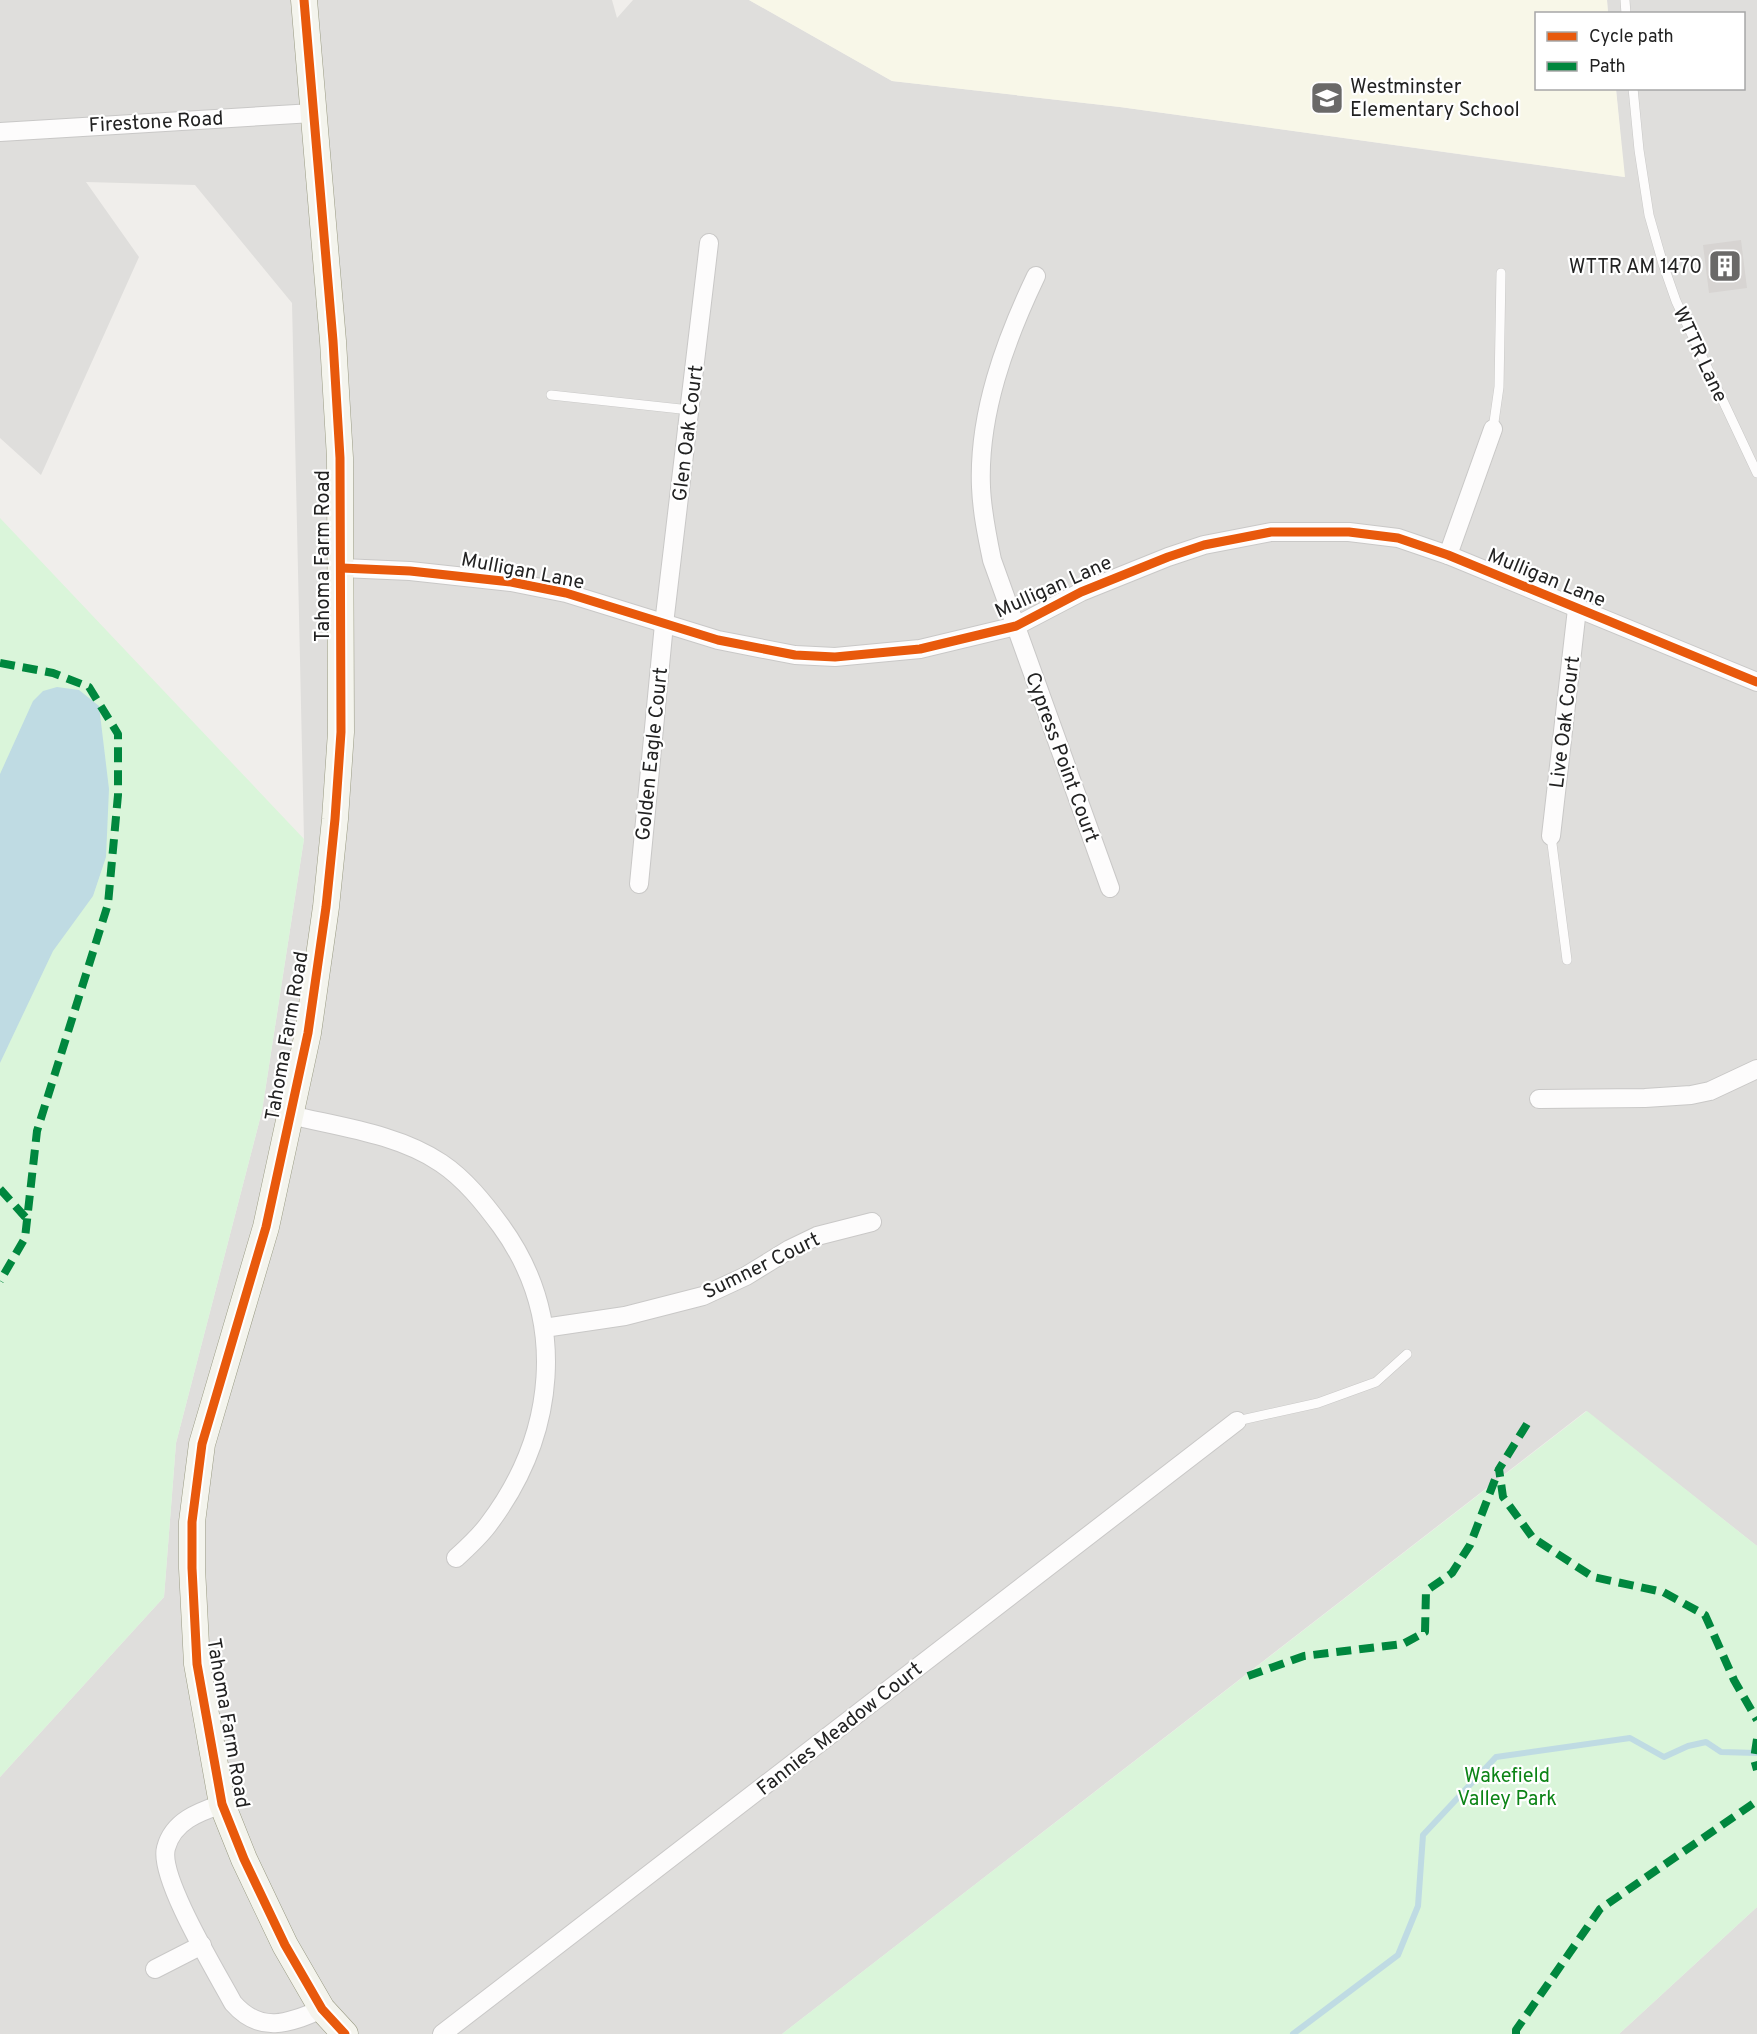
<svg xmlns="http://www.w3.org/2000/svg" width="1757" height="2034" font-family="Overpass,sans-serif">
<rect width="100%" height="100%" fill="#f0eeeb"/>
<g fill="#dfdedc">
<polygon points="0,0 612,0 617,18 633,0 749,0 892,81 1120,107 1624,177 1616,89 1744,88 1744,14 1608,13 1607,0 1757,0 1757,1546 1586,1411 782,2034 0,2034 0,1777 164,1597 176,1443 262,1111 304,839 292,303 195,185 86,182 139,257 41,475 0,438"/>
<polygon points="1757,1907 1757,2034 1619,2034"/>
</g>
<polygon fill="#f8f7e8" points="749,0 1607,0 1608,13 1536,14 1536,88 1616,89 1625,177 1120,107 892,81"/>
<g fill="#daf5da">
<polygon points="0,518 304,839 262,1111 176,1443 164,1597 0,1777"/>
<polygon points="1587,1411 1757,1546 1757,1907 1619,2034 782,2034"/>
</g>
<polygon fill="#bfdbe3" points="57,687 79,690 99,706 109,789 106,857 93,896 53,951 0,1063 0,774 33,701 43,691"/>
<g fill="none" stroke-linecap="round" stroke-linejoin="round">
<polyline stroke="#bfdbe3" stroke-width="6" points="1293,2034 1398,1955 1418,1906 1423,1835 1496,1757 1630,1738 1664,1757 1688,1746 1706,1742 1721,1752 1757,1753"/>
</g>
<polygon fill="#d7d4d2" points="1741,240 1747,288 1709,293 1703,245"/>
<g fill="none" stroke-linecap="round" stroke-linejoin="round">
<g stroke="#c9c8c7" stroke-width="10">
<g id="lane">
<polyline points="1625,0 1626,14"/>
<polyline points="1633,88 1639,150 1649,215 1663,264 1676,301 1757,473"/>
<polyline points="551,395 690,410"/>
<polyline points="1493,429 1499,387 1501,273"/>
<polyline points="1551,836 1567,960"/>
<polyline points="1237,1421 1318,1403 1376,1382 1407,1354"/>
</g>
</g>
<g stroke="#c9c8c7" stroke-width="20">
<g id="street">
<polyline points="0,132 313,113"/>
<path d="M1036,276C1005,341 978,414 981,487C982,512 987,536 992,560L1110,888"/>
<polyline points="1448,555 1493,429"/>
<polyline points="342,568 410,571 511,582 566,593 718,640 795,655 835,657 920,649 1016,626 1081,592 1168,557 1204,545 1271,532 1349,532 1398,538 1448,555 1757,682"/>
<polyline points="1551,836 1577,609"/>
<polyline points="639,884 664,624 709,243"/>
<polyline points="1539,1099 1645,1098 1691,1095 1710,1091 1757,1069"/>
<path d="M290,1115C340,1127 398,1134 441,1163C465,1179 484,1203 501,1226C569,1320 556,1435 488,1525C479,1537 467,1548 456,1558"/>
<polyline points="544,1328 625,1316 703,1296 746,1276 790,1249 817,1236 872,1222"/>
<path d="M222,1804C199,1812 173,1821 166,1848C158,1877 217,1973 233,2003C260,2034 288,2024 322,2009"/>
<polyline points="155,1969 202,1945"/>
<polyline points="442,2034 1237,1421"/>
</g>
</g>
<g stroke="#999a82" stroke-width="27">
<polyline id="secondary" points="304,0 333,341 340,458 341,732 335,819 326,907 308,1033 266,1227 202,1444 192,1522 192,1568 197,1664 222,1804 244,1859 285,1945 322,2009 345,2034"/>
</g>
<use href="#lane" stroke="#fdfcfc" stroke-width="9"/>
<use href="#street" stroke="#fdfcfc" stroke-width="18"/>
<use href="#secondary" stroke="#f4f4ed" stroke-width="26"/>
<g stroke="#00873e" stroke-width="8" stroke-dasharray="15 8" stroke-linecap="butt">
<polyline points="0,663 53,673 89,687 118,734 118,795 108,904 37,1131 25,1238 0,1281"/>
<polyline points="0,1189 27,1219"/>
<polyline points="1527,1424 1499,1469 1503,1497 1533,1538 1593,1577 1663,1592 1705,1615 1734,1680 1757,1720"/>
<polyline points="1248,1676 1304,1656 1403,1644 1425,1632 1426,1591 1452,1573 1470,1545 1499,1469"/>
<polyline points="1757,1739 1754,1759 1757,1770"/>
<polyline points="1516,2034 1516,2030 1600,1909 1754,1803 1757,1797"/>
</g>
<g stroke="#fff" stroke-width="13">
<g id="cycleway">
<polyline points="304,0 333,341 340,458 341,732 335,819 326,907 308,1033 266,1227 202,1444 192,1522 192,1568 197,1664 222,1804 244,1859 285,1945 322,2009 345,2034"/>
<polyline points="342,568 410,571 511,582 566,593 718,640 795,655 835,657 920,649 1016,626 1081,592 1168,557 1204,545 1271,532 1349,532 1398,538 1448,555 1757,682"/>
</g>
</g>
<use href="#cycleway" stroke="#e8590c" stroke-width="9"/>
</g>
<defs>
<g id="school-square" transform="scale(1.725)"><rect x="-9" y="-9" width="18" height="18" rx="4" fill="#6a6968" stroke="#fff"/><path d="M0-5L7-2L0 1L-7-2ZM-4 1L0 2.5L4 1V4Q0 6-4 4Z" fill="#fff"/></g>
<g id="building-square" transform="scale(1.725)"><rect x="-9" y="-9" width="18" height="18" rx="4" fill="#6a6968" stroke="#fff"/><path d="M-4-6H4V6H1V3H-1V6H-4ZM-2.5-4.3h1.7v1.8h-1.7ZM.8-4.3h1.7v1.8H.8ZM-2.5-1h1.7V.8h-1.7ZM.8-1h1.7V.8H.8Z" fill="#fff"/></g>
</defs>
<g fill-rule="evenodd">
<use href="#school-square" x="1327" y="98"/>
<use href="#building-square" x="1725" y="266"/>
</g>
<g text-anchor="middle" stroke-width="4.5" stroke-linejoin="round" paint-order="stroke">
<g font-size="20" fill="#222" stroke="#fff" text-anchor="start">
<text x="1350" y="93">Westminster<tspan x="1350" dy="23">Elementary School</tspan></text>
<text x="1702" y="273" text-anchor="end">WTTR AM 1470</text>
</g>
<g font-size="20" fill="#222" stroke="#fff">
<text transform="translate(156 121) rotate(-3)" y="7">Firestone Road</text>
<text transform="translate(1701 354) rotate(65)" y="7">WTTR Lane</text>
<text transform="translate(687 433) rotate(-83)" y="7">Glen Oak Court</text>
<text transform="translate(322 556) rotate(-90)" y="7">Tahoma Farm Road</text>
<text transform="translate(523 570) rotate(11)" y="7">Mulligan Lane</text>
<text transform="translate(1547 577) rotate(22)" y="7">Mulligan Lane</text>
<text transform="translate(1053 586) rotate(-24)" y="7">Mulligan Lane</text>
<text transform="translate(1564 722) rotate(-83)" y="7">Live Oak Court</text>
<text transform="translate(651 754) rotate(-84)" y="7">Golden Eagle Court</text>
<text transform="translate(1063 757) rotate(70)" y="7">Cypress Point Court</text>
<text transform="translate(286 1036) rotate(-80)" y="7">Tahoma Farm Road</text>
<text transform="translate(761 1265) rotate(-26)" y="7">Sumner Court</text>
<text transform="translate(229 1723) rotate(80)" y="7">Tahoma Farm Road</text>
<text transform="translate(839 1728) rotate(-38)" y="7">Fannies Meadow Court</text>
</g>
<g font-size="20" fill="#0c8416" stroke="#fff">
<text x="1507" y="1782">Wakefield<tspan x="1507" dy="23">Valley Park</tspan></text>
</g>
</g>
<rect x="1535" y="12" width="210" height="78" fill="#ffffff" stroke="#a7a7a7" stroke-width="1.5"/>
<rect x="1547" y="32" width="30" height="9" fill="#e8590c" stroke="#a7a7a7" stroke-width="1.5"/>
<text x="1589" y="42" font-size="18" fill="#222222">Cycle path</text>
<rect x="1547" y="62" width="30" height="9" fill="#00873e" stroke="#a7a7a7" stroke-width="1.5"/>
<text x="1589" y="72" font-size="18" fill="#222222">Path</text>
</svg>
